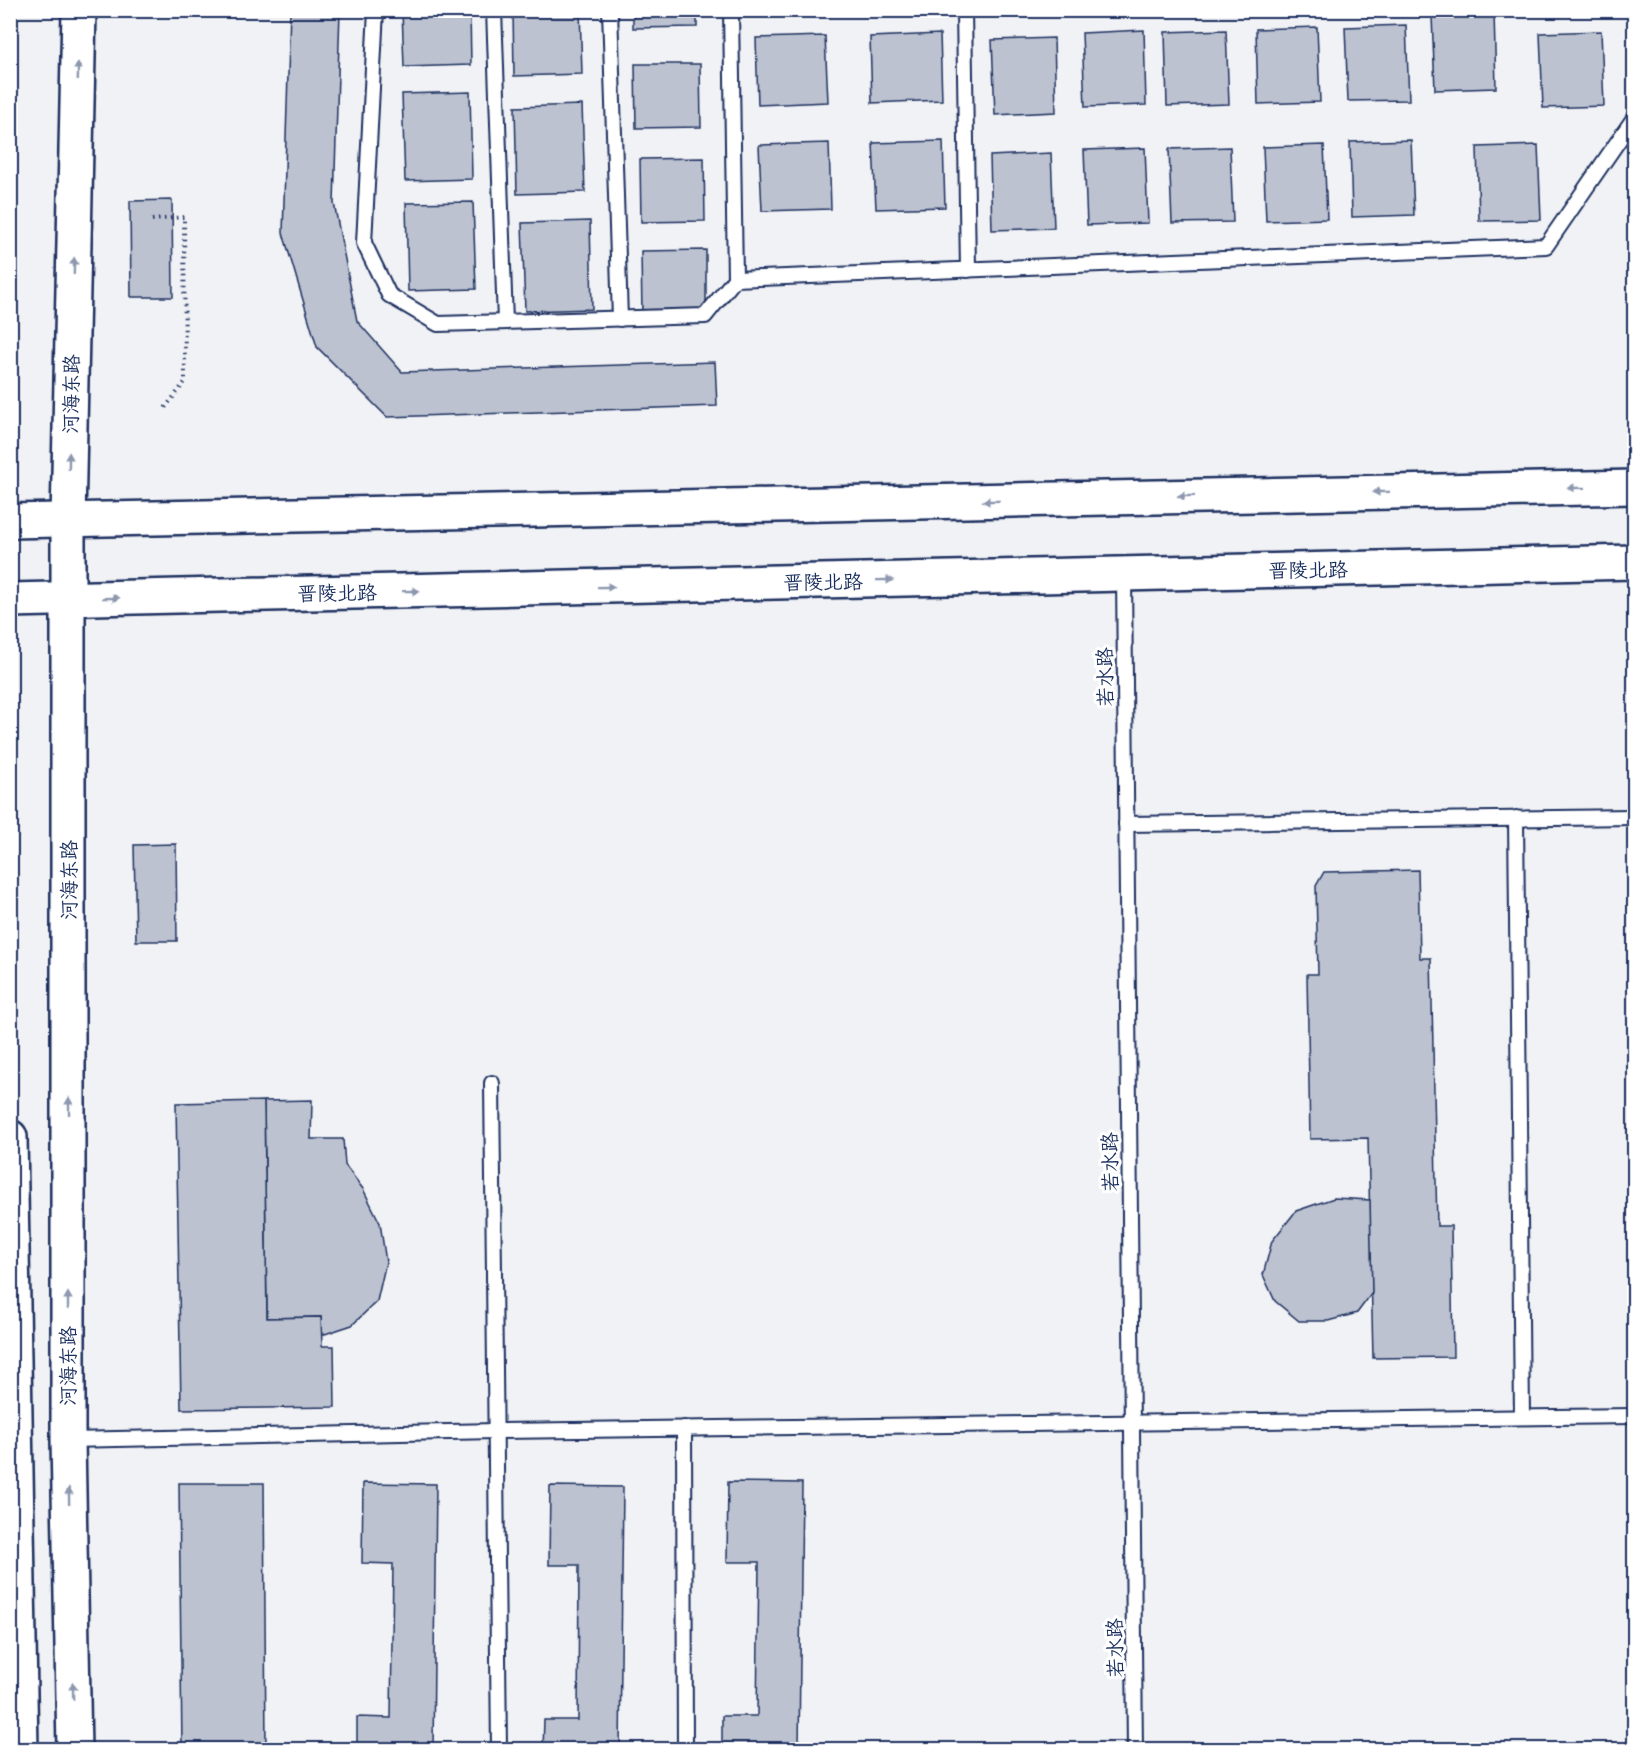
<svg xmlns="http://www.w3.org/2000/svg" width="1645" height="1760" font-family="Pangolin,'LXGW WenKai TC',sans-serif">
<rect width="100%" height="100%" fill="#f1f2f5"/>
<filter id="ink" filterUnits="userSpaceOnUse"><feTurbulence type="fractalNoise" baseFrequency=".0167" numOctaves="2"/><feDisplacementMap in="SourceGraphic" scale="12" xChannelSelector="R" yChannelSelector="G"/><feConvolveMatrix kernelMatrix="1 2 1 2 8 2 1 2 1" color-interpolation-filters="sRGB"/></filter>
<g filter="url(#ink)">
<g fill="#bcc2d0" stroke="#1b2f5e" stroke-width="1.5">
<polygon points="290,10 340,10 334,203 357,321 402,372 715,362 717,406 387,417 317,347 283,233"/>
<polygon points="402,10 470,10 471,65 404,67"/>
<polygon points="513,10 580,10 582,74 514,76"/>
<polygon points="633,10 697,10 697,27 633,28"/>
<polygon points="1494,13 1496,88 1435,90 1432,16"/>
<polygon points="1406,25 1409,100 1348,101 1345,27"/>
<polygon points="1317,27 1320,102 1258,104 1256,29"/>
<polygon points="1144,30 1146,105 1085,107 1082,33"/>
<polygon points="1226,30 1229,104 1167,106 1165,32"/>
<polygon points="1601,31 1604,106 1543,108 1540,33"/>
<polygon points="940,34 942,100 872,103 870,37"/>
<polygon points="825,36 828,102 758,105 756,38"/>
<polygon points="1054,38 1056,112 995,115 992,40"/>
<polygon points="635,64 700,64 701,127 636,128"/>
<polygon points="470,92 472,179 405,181 402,94"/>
<polygon points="582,105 585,192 517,194 515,107"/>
<polygon points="1411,140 1414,215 1352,217 1350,142"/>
<polygon points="943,141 945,207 876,209 873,143"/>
<polygon points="829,143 831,209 762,211 759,145"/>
<polygon points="1324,145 1327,219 1266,221 1263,147"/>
<polygon points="1538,145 1541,220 1479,221 1477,147"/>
<polygon points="1230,147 1233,222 1172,223 1169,149"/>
<polygon points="1145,148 1148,223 1087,225 1084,150"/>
<polygon points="1051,153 1054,228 992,230 990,156"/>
<polygon points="704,158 705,221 641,222 640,159"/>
<polygon points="172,200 173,297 131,297 130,201"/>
<polygon points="473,202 476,289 408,291 406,203"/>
<polygon points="590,221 592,309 525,311 522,223"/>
<polygon points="706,250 706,313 642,314 641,251"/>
<polygon points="176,844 177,941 136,941 134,845"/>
<polygon points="1418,870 1420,958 1431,958 1437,1226 1451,1226 1453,1357 1373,1358 1368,1138 1310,1139 1307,974 1318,974 1316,886 1324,872"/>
<polygon points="312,1100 311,1139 343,1139 345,1165 363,1189 380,1223 386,1262 377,1301 352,1325 322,1335 321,1317 267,1318 264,1101"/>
<polygon points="264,1101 267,1318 321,1317 322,1346 334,1346 335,1407 181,1409 176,1103"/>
<polygon points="1334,1198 1370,1200 1372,1293 1357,1313 1328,1321 1299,1321 1275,1301 1263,1275 1272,1241 1296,1211"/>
<polygon points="728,1482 802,1483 799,1750 722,1750 722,1716 757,1716 759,1562 727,1562"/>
<polygon points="179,1483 264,1483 266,1750 182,1750"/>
<polygon points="363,1483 436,1484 433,1750 357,1750 357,1717 391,1718 393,1564 362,1563"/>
<polygon points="550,1486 623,1487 620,1750 543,1750 544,1720 578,1720 579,1565 549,1565"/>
</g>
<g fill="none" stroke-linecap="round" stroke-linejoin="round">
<g stroke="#1b2f5e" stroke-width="18">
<g id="lane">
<polyline points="376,10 364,243 389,295 438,324 705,316 735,279 1546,246 1634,118"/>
<polyline points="494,10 505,322"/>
<polyline points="610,10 620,319"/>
<polyline points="731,10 735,279"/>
<polyline points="964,10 968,270"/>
<polyline points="1124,575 1135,1750"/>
<polyline points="1516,818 1522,1417"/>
<polyline points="1126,824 1634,817"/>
<polyline points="492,1083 499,1750"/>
<polyline points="684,1428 685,1750"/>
<polyline points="68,1440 496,1431 1634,1416"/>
</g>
</g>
<g stroke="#1b2f5e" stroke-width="38">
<g id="secondary">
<polyline points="10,521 1634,487"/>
<polyline points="10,600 1634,562"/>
</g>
</g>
<g stroke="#1b2f5e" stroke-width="38">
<g id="primary">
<polyline points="10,1137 21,1750"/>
<polyline points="74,1750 68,1440 68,520 79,10"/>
</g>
</g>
<polyline stroke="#1b2f5e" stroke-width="4" stroke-dasharray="1.5 4.5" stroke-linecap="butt" points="152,220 184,217 185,382 165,408"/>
<use href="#lane" stroke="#fff" stroke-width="14"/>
<use href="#secondary" stroke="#fff" stroke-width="33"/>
<use href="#primary" stroke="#fff" stroke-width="33"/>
</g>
<defs><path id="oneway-solid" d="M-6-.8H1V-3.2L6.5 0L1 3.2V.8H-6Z" transform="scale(1.5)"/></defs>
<g fill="#8d97ae">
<use href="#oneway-solid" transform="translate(78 71) rotate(-89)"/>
<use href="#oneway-solid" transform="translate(74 266) rotate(-89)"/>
<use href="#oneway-solid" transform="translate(69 461) rotate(-89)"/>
<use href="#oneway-solid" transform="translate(1576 488) rotate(179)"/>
<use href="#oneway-solid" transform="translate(1381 492) rotate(179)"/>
<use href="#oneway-solid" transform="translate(1186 496) rotate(179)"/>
<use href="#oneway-solid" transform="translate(991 501) rotate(179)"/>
<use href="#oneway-solid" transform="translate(885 580) rotate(-1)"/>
<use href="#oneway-solid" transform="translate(606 587) rotate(-1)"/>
<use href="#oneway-solid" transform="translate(411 591) rotate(-1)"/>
<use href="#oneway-solid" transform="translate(111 598) rotate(-1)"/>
<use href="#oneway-solid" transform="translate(69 1106) rotate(-90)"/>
<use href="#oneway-solid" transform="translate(68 1301) rotate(-90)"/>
<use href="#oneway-solid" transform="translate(69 1496) rotate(-91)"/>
<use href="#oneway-solid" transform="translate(73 1691) rotate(-91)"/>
</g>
</g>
<g text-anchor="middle" stroke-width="6" stroke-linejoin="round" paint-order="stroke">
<g font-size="20" fill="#1b2f5e" stroke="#fff">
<text transform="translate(71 394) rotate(-89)" y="7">河海东路</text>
<text transform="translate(1308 570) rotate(-1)" y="7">晋陵北路</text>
<text transform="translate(823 582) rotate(-1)" y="7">晋陵北路</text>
<text transform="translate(337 593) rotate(-1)" y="7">晋陵北路</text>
<text transform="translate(1105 677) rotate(-91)" y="7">若水路</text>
<text transform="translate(69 880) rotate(-90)" y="7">河海东路</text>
<text transform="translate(1110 1162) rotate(-91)" y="7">若水路</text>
<text transform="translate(68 1366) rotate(-90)" y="7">河海东路</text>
<text transform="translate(1115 1648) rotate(-91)" y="7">若水路</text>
</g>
</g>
<rect width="1645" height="1760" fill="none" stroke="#fff" stroke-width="36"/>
<rect x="18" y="18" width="1609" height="1724" fill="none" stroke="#1b2f5e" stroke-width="2" filter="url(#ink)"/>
</svg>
